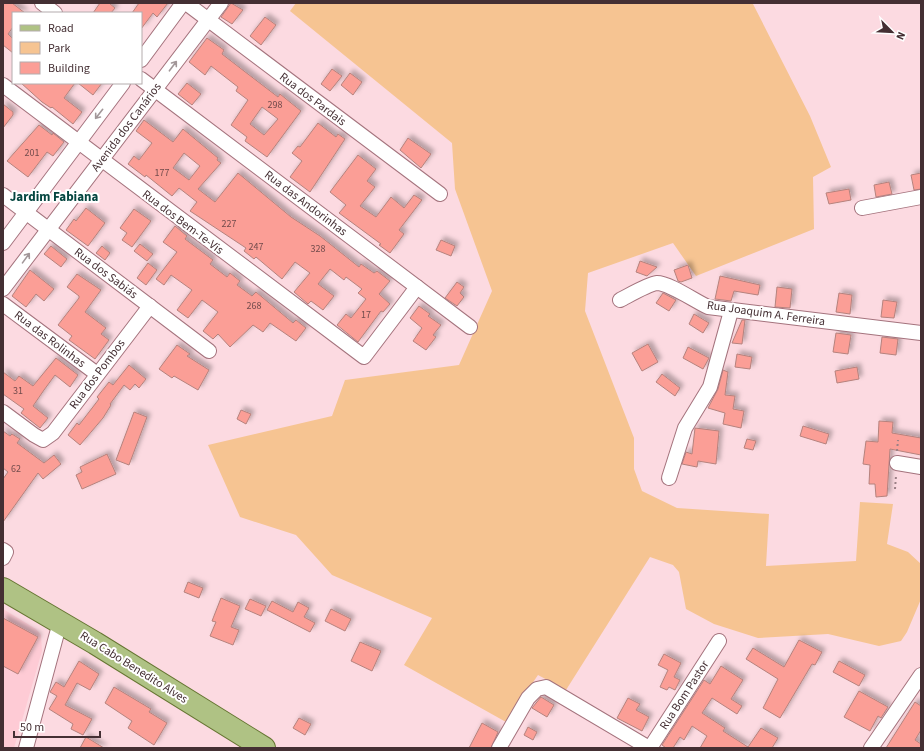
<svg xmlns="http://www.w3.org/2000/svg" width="924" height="751" font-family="'Source Sans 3',sans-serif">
<defs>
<filter id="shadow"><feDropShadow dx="3.5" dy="-3.5" stdDeviation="2" flood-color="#0004"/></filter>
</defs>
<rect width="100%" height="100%" fill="#fcdae1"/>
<polygon fill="#fecbd5" points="3,609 36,629 41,635 42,651 14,748 3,748"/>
<polygon fill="#f6c492" points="296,3 754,3 753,4 810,116 831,167 813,177 814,229 696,276 673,243 588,273 585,311 634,438 634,469 642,491 677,508 769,514 766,566 856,561 860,502 893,504 887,544 908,552 921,564 921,599 907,632 901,641 879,646 828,634 758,638 714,624 686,609 679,572 673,565 650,557 566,690 538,675 506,722 404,665 432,618 332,575 296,535 240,517 208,445 332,416 345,380 459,365 492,291 455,189 452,143 290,11"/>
<g fill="#fb9e96" stroke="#b5827d" fill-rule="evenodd" filter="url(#shadow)">
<polygon points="3,3 12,3 25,13 13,13 13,27 8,34 13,39 13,53 3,45"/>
<polygon points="100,3 109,3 115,8 111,13 93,13"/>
<polygon points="139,3 168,3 157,17 153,13 141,29 141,13 132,13"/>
<polygon points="231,3 243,10 232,24 221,17"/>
<polygon points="265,17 276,25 261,45 250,36"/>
<path d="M207,38L224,50L222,54L244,71L278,97L280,94L301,111L267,157L245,141L247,137L231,125L248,100L236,91L238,87L211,66L205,75L189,62ZM262,107L278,119L264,135L250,124Z"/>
<polygon points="332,69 342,76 330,91 321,84"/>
<polygon points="350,73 362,82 353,95 341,85"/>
<polygon points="21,83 75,83 64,98 82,112 73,124 52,107 51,108 42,102"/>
<polygon points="78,83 102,83 93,95"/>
<polygon points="187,83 201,94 192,105 178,94"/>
<polygon points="3,104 13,112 13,115 3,128"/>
<path d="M144,120L173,142L183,129L218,158L217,160L221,163L198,189L215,202L238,173L291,217L320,236L359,267L361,264L374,273L377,271L390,281L379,294L390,304L383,312L381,311L358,342L337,325L346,314L351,318L366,299L358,293L362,289L346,277L344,280L330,269L318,284L334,296L323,310L311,301L308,304L294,292L310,273L295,262L282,279L256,257L254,259L244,251L246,248L190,211L197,202L179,188L172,196L146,175L145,177L128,164L134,156L139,160L152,143L136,131ZM184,153L200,166L189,180L173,168Z"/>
<polygon points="318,123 336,137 338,134 345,139 310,192 290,177 302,161 292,153 298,146 300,147"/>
<polygon points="39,125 52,135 53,133 64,142 53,156 47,152 28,177 7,161"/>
<polygon points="408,138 431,154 421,168 400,150"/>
<polygon points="358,155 376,169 367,181 375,187 360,206 376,217 391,197 404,208 414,195 422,200 399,230 404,234 390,253 379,245 381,244 339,213 346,205 330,192"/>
<polygon points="921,173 921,189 914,190 911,175"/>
<polygon points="889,182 892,194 876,197 874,185"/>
<polygon points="849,189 851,200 829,204 826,193"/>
<polygon points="86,208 105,223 88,246 66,230 74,219 76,221"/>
<polygon points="134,209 151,221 132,247 122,240 127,233 120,228"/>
<polygon points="175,226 187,236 185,239 213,260 210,264 227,277 230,273 240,281 237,285 252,296 256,292 293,323 296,320 306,328 296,341 270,323 263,332 253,325 230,347 218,334 213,339 203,331 218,312 202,300 188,318 177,310 192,290 171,275 164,285 156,279 177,252 163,242"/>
<polygon points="441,240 455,246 451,256 436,250"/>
<polygon points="140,244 153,254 147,261 134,251"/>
<polygon points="51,246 67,259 61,267 44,254"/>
<polygon points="102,246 110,253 105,260 96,253"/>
<polygon points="640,261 657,267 647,276 636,272"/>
<polygon points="148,263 157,270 146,285 137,278"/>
<polygon points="688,265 692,278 681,282 678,281 674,270"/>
<polygon points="30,270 54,289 44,301 36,294 26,307 12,296"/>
<polygon points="77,274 101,290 85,312 106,328 101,334 109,340 95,359 69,340 72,336 58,325 79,298 79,296 67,287"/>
<polygon points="720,276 760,285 758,295 734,291 731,301 715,299"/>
<polygon points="457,282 464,287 460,293 464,297 457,306 445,298"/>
<polygon points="777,287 792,289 790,308 775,307"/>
<polygon points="663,293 676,300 669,311 656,303"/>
<polygon points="839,293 852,295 850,314 836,312"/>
<polygon points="883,300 897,302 894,318 881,317"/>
<polygon points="419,306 430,314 428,316 441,325 433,335 436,337 426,350 413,341 422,328 410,318"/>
<polygon points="694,314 709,323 703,333 689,324"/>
<polygon points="742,320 745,320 742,344 732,343"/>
<polygon points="836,333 851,335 848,354 833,352"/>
<polygon points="882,337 898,339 896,355 880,353"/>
<polygon points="648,344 658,362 642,371 632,353"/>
<polygon points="177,345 190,354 187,356 209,370 198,390 174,376 172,378 159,369"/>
<polygon points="688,347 709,358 703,369 683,358"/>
<polygon points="737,354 752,357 750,369 735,367"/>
<polygon points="56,358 78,375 70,387 55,375 44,390 33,406 48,418 40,428 21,413 24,409 3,394 3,372 15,381 19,376 33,386"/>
<polygon points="129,365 146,379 139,388 135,384 130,390 124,385 110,404 111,405 103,418 80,445 68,435 77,423 79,425 99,399 97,397 109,382 113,385"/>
<polygon points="857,367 859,379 837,383 835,371"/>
<polygon points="723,370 728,372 725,395 735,396 733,409 744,411 741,428 723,424 725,413 708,408 718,389"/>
<polygon points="662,374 680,388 675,396 656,382"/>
<polygon points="241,410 251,414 246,424 237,419"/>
<polygon points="134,412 147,417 129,465 116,460"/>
<polygon points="879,421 893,422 892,433 921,438 921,455 890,449 887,496 876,497 875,484 869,484 870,465 863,464 866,441 878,442"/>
<polygon points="803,426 829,434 826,444 800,436"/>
<polygon points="695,428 719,431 716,464 698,461 697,467 682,464 686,452 692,454"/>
<polygon points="3,431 10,436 12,434 20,439 17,443 44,463 54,455 61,464 43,479 38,473 3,522 3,479 8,472 3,468"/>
<polygon points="747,439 756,441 753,450 744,448"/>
<polygon points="107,454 116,474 82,489 76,475 82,472 80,467"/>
<polygon points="188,582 203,588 199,598 184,592"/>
<polygon points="221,598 240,606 231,627 239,630 233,645 210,636 216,622 212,621"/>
<polygon points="250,599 266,606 261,616 245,609"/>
<polygon points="272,601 293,612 298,602 309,608 304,617 315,623 310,632 267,610"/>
<polygon points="331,609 351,619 345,631 325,621"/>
<polygon points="3,618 38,637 18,674 3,666"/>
<polygon points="799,640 822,652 815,665 812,664 780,718 763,708 778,679 746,659 753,648 784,667"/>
<polygon points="360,642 381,651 372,671 351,661"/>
<polygon points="664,654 681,663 674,677 680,680 675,690 669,687 667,690 660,687 668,670 658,665"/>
<polygon points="79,661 99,674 90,690 77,683 65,705 92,719 83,735 71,729 73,724 49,709 57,696 50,692 56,682 64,687"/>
<polygon points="839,661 865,675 859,686 833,672"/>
<polygon points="721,666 743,680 731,699 742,706 737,714 712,698 702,713 725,728 723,731 748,747 761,728 778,738 772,748 700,748 707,736 692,726 684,740 680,737 673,748 666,748 662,745 704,680 710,684"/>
<polygon points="114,687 151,709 149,712 167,723 154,745 128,728 132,721 105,703"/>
<polygon points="859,691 888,707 881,718 878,716 870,731 844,717"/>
<polygon points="541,697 554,705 547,717 532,708"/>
<polygon points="628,698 640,704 636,710 649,717 642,731 617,718"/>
<polygon points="915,702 921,706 921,730 915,740 921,744 921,748 886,748"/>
<polygon points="299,718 311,724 305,735 293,728"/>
<polygon points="482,723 498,732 491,748 469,748"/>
<polygon points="528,727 537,732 533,740 524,735"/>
<polygon points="86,737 104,748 80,748"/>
</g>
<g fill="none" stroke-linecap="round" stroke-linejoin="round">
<g stroke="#a4737d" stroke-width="16">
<g id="street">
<polyline points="42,3 55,13"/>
<polyline points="186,3 440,194"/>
<polyline points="141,60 183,3"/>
<polyline points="141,79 470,327"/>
<polyline points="3,85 364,357 417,287"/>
<polyline points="3,195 209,351"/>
<polyline points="862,208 921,197"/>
<polyline points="3,243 123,83"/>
<polyline points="3,289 221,3"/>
<path d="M620,300C628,296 648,284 657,283C669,283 695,301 708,307L921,333"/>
<polyline points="3,304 97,374"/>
<polyline points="3,412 34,435 43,440 53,433 150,306"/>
<polyline points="897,463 921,467"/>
<polyline points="669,478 685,428 710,387 731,311"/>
<polyline points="3,550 6,552 3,558"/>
<polyline points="26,748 60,622"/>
<polyline points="499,748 528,698 537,689 546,687 649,748"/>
<polyline points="650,748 719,641"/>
<polyline points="871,748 921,675"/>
</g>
</g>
<g stroke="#667532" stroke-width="24">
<polyline id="primary" points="3,589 95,643 264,748"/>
</g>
<g stroke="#9b8086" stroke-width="2" stroke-dasharray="2 3" stroke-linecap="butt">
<polyline points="897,451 898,440"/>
<polyline points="895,489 896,476"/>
</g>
<use href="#street" stroke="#fff" stroke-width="14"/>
<use href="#primary" stroke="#afc284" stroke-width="22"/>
</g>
<defs><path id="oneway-shaft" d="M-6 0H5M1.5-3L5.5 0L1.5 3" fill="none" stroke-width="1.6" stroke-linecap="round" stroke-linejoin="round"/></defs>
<g stroke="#a29799">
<use href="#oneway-shaft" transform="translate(173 66) rotate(-53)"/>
<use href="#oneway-shaft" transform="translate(99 114) rotate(128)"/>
<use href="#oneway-shaft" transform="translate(26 258) rotate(-54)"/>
</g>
<g text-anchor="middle" stroke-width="4" stroke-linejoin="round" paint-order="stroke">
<g font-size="10" fill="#724b4c">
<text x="275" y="108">298</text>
<text x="32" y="156">201</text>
<text x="162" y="176">177</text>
<text x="229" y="227">227</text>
<text x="256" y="250">247</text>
<text x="318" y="252">328</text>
<text x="254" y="309">268</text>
<text x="366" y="318">17</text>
<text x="18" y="394">31</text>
<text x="16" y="472">62</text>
</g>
<g font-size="12" fill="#442f33" stroke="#fff">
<text transform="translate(313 99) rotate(37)" y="4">Rua dos Pardais</text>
<text transform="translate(126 127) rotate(-53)" y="4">Avenida dos Canários</text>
<text transform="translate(306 203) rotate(37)" y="4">Rua das Andorinhas</text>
<text transform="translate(183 222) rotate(37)" y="4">Rua dos Bem-Te-Vis</text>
<text transform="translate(106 273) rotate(37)" y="4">Rua dos Sabiás</text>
<text transform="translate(766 313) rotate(8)" y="4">Rua Joaquim A. Ferreira</text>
<text transform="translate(50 339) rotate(37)" y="4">Rua das Rolinhas</text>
<text transform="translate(97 374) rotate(-53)" y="4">Rua dos Pombos</text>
<text transform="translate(134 667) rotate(32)" y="4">Rua Cabo Benedito Alves</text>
<text transform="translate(684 695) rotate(-57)" y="4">Rua Bom Pastor</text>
</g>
<g font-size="13" font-weight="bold" fill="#054640" stroke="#fff">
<text x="54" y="201">Jardim Fabiana</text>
</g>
</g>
<rect width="924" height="751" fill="none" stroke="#442f33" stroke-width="8"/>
<rect x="12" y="12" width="130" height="72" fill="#ffffff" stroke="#b4acad"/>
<rect x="20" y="25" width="20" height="6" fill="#afc284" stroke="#b4acad"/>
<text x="48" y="32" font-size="12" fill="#442f33">Road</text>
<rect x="20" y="42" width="20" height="12" fill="#f6c492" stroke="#b4acad"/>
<text x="48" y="52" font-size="12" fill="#442f33">Park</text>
<rect x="20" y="62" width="20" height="12" fill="#fb9e96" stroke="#b4acad"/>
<text x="48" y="72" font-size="12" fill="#442f33">Building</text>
<g transform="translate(892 32) rotate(114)" stroke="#ffffff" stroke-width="3" paint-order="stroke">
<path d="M0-3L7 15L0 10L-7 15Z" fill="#442f33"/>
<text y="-6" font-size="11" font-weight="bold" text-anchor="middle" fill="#442f33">N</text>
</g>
<path d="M14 731v6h86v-6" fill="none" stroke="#442f33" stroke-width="2"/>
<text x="20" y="731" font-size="12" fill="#442f33" stroke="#ffffff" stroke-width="3" paint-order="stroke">50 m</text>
</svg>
